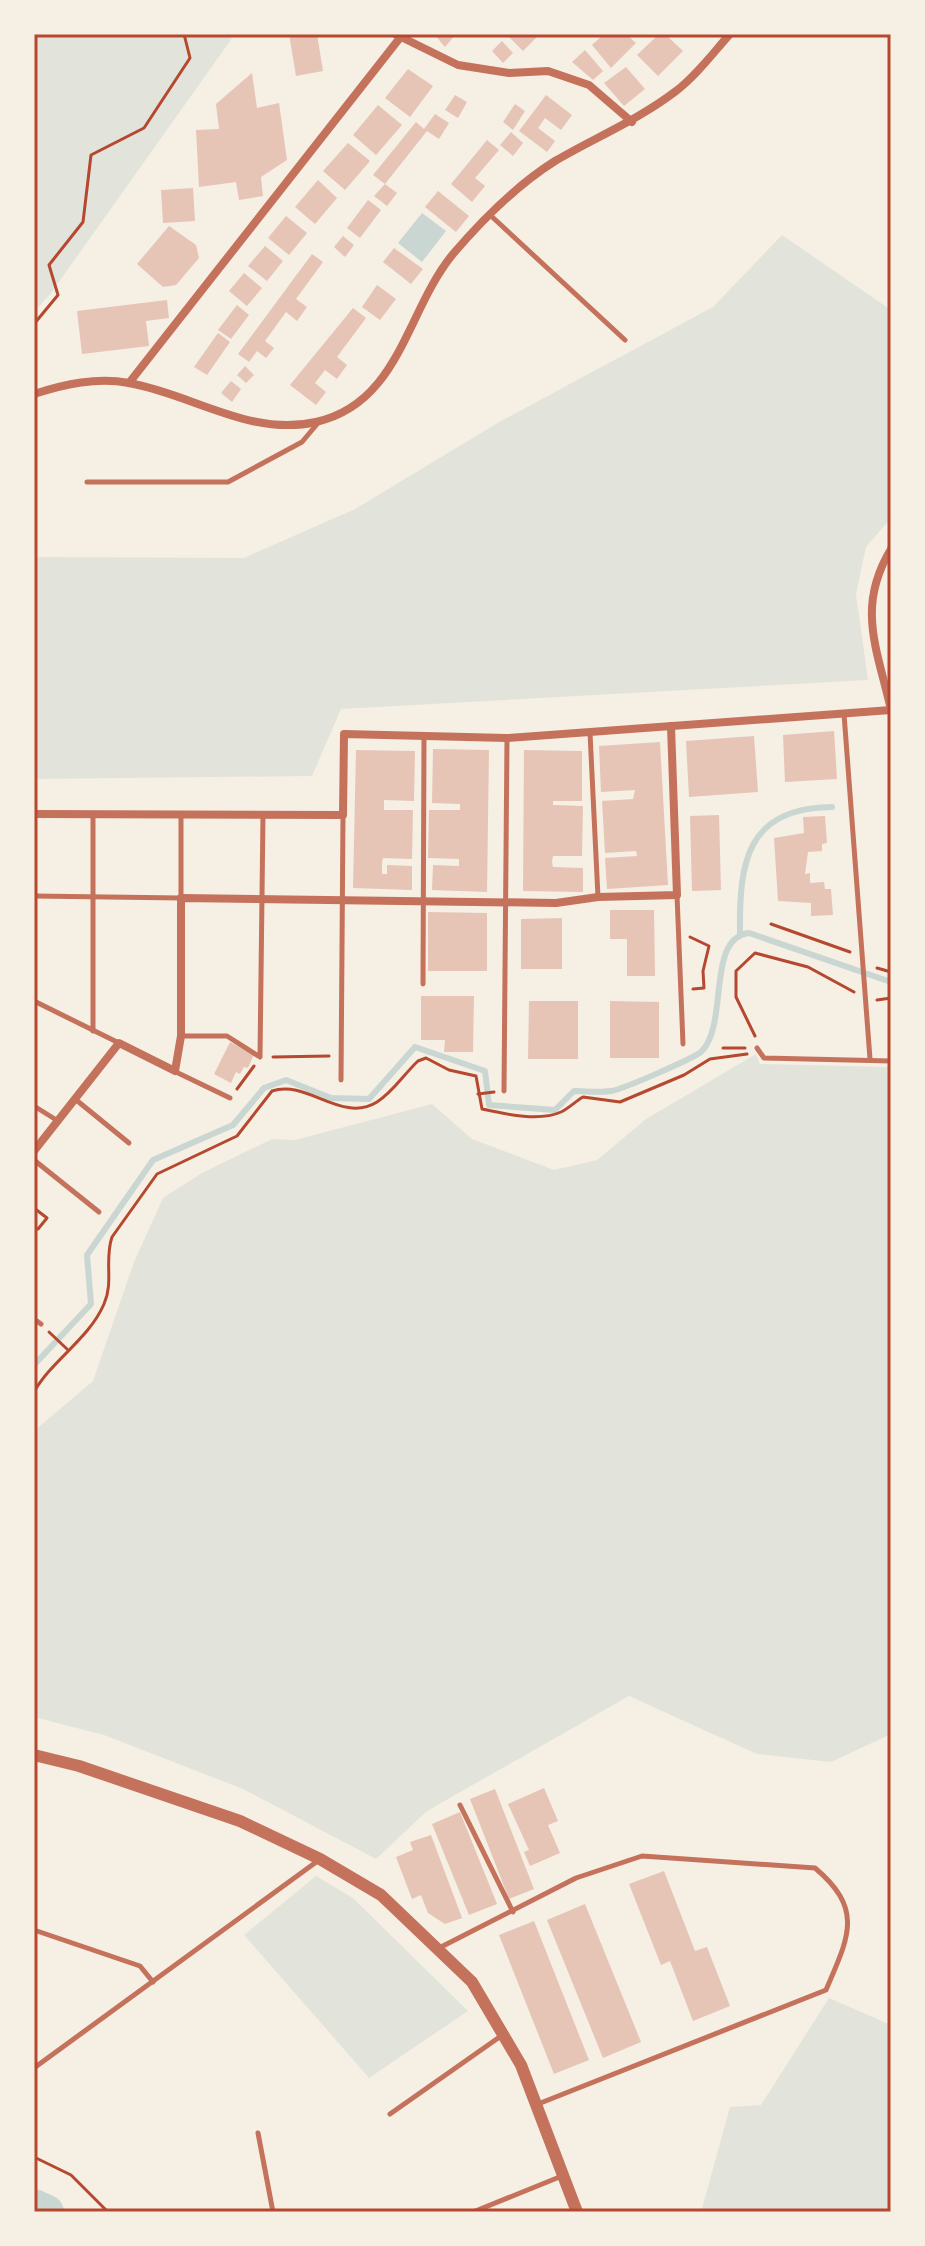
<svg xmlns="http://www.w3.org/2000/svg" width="925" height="2246" font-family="'Crimson Pro',serif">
<rect width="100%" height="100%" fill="#f6efe4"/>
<g fill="#e2e4dc">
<polygon points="34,34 235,34 51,293 34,312"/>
<polygon points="782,235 891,310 891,518 866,547 856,594 868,680 341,709 312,776 34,779 34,534 37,557 244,558 355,509 501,421 713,307"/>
<polygon points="756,1054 760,1064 891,1067 891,1734 831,1762 757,1754 629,1696 427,1811 376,1859 243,1789 104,1735 34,1717 34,1431 93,1381 134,1262 163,1198 202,1173 272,1139 295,1140 432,1104 472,1139 554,1170 597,1160 646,1119"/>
<polygon points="316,1876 353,1898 468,2011 369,2078 244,1935"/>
<polygon points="829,1998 891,2025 891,2212 701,2212 730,2107 761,2105"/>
</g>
<polygon fill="#c9d6d2" points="422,213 446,231 422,262 398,243"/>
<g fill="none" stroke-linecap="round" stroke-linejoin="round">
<g stroke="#c9d6d2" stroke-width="6">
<path d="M740,934C739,861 747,808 832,807"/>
<path d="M34,1365L91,1304L87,1255L153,1160L233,1125L264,1088L286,1080L331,1098L369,1099L415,1047L485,1071L489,1105L555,1110L574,1091C586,1091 600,1093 611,1091C621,1090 697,1057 702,1051C729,1022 706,938 749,933L891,982"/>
</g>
<polyline stroke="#c9d6d2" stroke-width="34" points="34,2206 47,2212"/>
</g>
<g fill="#e6c5b7">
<polygon points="289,34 317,34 323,71 296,76"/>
<polygon points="434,34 456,34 445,47"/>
<polygon points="506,34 540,34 523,51"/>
<polygon points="604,34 626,34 636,43 611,68 592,45"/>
<polygon points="659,34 665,34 683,51 658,76 637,55"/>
<polygon points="502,41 513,53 503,63 492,51"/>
<polygon points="585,50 603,71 593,80 572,62"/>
<polygon points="626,67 645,89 624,106 604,83"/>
<polygon points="408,69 433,86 410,117 385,98"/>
<polygon points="252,73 257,108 279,103 287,160 261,177 263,196 239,200 236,182 199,187 196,130 219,129 216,104"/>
<polygon points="455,95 467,102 458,118 445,110"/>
<polygon points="546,95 572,115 561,130 545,118 538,128 555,141 547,152 519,131"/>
<polygon points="515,104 525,111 513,130 503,122"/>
<polygon points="378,105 402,125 376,155 353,135"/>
<polygon points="435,114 449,123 439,139 427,131 385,184 373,175 416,122 424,129"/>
<polygon points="511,132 523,143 513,156 500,145"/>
<polygon points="487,140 499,150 475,178 485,186 472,202 451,184"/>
<polygon points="348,143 370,161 345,190 323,171"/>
<polygon points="318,180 337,198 315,224 295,207"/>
<polygon points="385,184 397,193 387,206 374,196"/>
<polygon points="193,188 195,221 163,223 161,190"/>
<polygon points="438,191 469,216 456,232 425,207"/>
<polygon points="368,200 381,210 360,238 347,228"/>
<polygon points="286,216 307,233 289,255 268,238"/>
<polygon points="169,226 196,245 199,258 176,285 163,287 137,264"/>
<polygon points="343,236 354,245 345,257 334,247"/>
<polygon points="265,246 283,261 267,281 248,266"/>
<polygon points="394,248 423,269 411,284 383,262"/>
<polygon points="312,254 323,262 296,299 307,307 297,321 286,312 265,341 274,348 266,358 257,351 249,362 238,354"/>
<polygon points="244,273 262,288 247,306 229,291"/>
<polygon points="377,285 396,299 380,320 362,307"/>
<polygon points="167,300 169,318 146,321 149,346 82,354 77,311"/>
<polygon points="237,305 249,315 231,339 218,330"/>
<polygon points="353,308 366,318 337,357 347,365 337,379 325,370 315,383 326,392 316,405 290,385"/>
<polygon points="218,333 230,342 207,375 194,367"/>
<polygon points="245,366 254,375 246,383 237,375"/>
<polygon points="231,381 241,389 232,402 221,393"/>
<polygon points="834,731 837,779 785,782 783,735"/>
<polygon points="754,736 758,792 689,797 686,741"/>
<polygon points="660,742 668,885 607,889 605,858 637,856 636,851 605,853 602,801 633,799 635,790 601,792 599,746"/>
<polygon points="433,749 489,750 487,892 432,890 433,865 459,866 459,859 428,858 429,810 460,810 460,804 432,803"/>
<polygon points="356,750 415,751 414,801 384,800 384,810 413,810 412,859 383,858 382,862 382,874 387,874 387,865 412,866 412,890 353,888"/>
<polygon points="524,750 582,751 582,801 553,801 553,805 583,806 582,856 553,856 552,862 553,867 583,868 583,892 523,891"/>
<polygon points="719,815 721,890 692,891 690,816"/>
<polygon points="825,816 827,843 822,844 822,851 808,852 805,874 810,873 810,883 824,882 825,889 831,889 833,915 811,916 811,903 778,901 774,838 804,833 803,817"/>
<polygon points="610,910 654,910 655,976 627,976 627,939 610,939"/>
<polygon points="428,912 487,913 487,971 428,971"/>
<polygon points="562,918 562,969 521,969 521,919"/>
<polygon points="421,996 474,996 473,1052 444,1052 445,1040 421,1040"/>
<polygon points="529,1001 578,1001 578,1059 528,1059"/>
<polygon points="610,1001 659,1002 659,1058 610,1058"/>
<polygon points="230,1042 254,1054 248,1068 244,1067 240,1074 236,1072 231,1083 214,1074"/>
<polygon points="544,1788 558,1821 548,1825 560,1853 530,1866 524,1852 529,1850 508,1804"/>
<polygon points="495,1789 534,1889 509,1899 470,1799"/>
<polygon points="460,1812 497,1904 469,1915 432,1824"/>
<polygon points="431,1835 462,1918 445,1924 428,1913 421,1895 412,1899 396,1857 413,1850 410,1842"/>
<polygon points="664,1871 695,1951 707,1947 730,2006 693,2021 670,1961 661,1965 629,1884"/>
<polygon points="585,1904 641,2042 603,2058 547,1920"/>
<polygon points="534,1921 589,2060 554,2074 499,1935"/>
</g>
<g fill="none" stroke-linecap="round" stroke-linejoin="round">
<g stroke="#b5482f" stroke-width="3">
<polyline points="34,324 58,295 49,265 83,222 91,155 144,128 190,58 184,34"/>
<polyline points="771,924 850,952"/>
<polyline points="690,937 709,946 703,971 704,988 693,989"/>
<polyline points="877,968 891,972"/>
<polyline points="877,1000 891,998"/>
<polyline points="755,1036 736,997 736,971 755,953 808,967 854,992"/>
<polyline points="723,1048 745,1048"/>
<polyline points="273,1057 329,1056"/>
<polyline points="237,1089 254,1066"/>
<polyline points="478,1094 494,1092"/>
<polyline points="34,1208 47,1218 38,1229"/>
<polyline points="49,1332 67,1349"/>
<path d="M34,1392C52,1360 89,1339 104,1304C114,1282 104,1260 112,1237L157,1174L237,1136L272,1091C307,1079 342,1124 377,1102C393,1092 404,1074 418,1061L426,1058L449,1070L476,1076L482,1109C505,1114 539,1122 561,1112C569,1108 576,1101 583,1097L620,1102L684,1075L710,1059L747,1054"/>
<polyline points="34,2157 71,2175 108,2212"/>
</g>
<g stroke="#c5725c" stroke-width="5">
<polyline points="489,214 625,340"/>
<polyline points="87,482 228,482 302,442 318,423"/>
<polyline points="844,714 870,1059"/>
<polyline points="590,733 598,897"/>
<polyline points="677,895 683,1044"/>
<polyline points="34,896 181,898 181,815"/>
<polyline points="423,984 424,736"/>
<polyline points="34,1001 119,1043"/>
<polyline points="93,1031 93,814"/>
<polyline points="181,1036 227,1036 260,1057 263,815"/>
<polyline points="757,1048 764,1058 891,1061"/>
<polyline points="176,1072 230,1098"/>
<polyline points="341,1080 343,815"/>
<polyline points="504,1091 507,738"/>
<polyline points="75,1099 129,1143"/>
<polyline points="34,1106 58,1121"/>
<polyline points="34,1160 99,1212"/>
<polyline points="34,1319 41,1324"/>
<polyline points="460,1805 513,1912"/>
<polyline points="34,1930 140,1966 153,1982"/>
<path d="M439,1948L576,1878L642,1856L815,1868C865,1910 848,1938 826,1990L538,2104"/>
<polyline points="34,2068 319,1860"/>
<polyline points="390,2114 501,2036"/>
<polyline points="258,2133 273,2212"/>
<polyline points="473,2212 562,2176"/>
</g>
<g stroke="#c5725c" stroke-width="8">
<polyline points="395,34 458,65 509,73 548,71 589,85 632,122"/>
<polyline points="129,383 399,39"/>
<path d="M34,394C65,384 97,377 129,383C192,394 250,437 316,422C400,403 406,311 453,254C482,220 517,185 555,161C596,137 638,120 676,91C696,76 713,53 730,34"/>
<path d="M891,710C877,648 856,607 891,549"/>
<polyline points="34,814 343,815 344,734 507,738 891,710"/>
<polyline points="34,1151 119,1043 175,1071 181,1036 181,898 556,903 598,897 677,895 671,726"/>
</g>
<polyline stroke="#c5725c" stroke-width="12" points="34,1755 79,1766 240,1821 320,1859 381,1895 472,1982 521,2065 577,2212"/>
</g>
<rect width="925" height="2246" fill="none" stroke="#f6efe4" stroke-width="72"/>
<rect x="36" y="36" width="853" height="2174" fill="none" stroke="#b5482f" stroke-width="3"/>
</svg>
